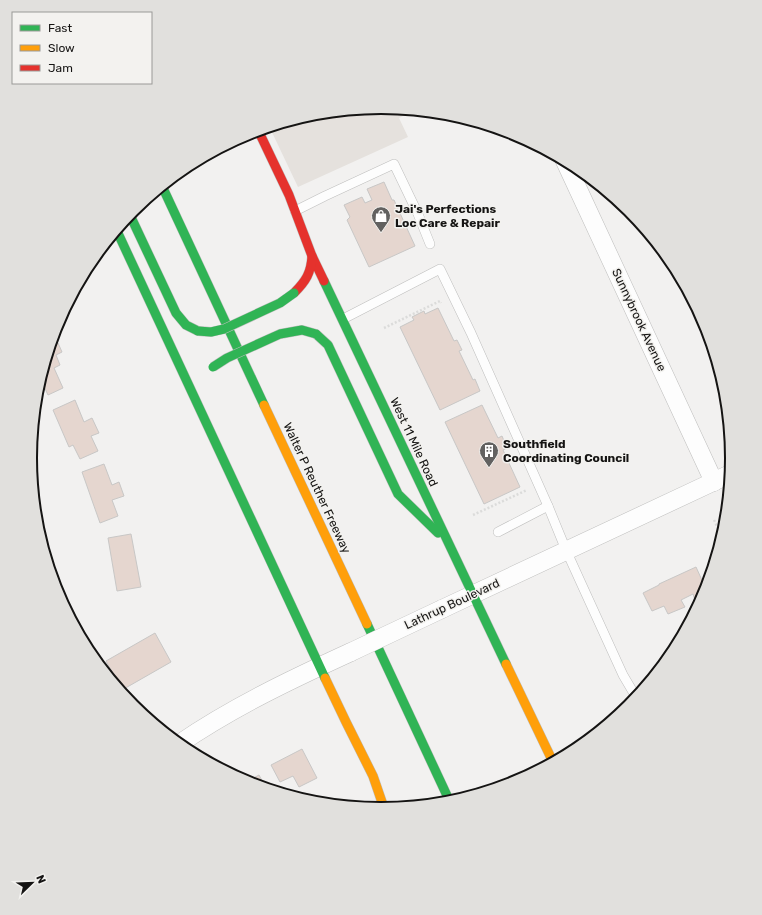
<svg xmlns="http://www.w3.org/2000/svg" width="762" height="915" font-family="Rubik,sans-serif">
<rect width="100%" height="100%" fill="#f2f1f0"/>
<polygon fill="#e5e1dd" points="381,107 415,110 399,118 408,137 298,187 269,126 313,113"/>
<g fill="#e5d6cf" stroke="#c8c7c6">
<polygon points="384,182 392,200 394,200 415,246 369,267 347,220 350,217 344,205 362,197 365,203 372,200 367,189"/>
<polygon points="438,308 454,341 457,340 462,350 459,351 473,380 475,379 480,391 440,410 400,327 414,320 412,317 424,311 425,314"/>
<polygon points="58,343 62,352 56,355 60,365 54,368 63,388 48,395 41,380 45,379 43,374 41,374 51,344 52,346"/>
<polygon points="75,400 84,422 92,418 99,433 91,436 98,451 80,459 73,445 69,447 53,410"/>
<polygon points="482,405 498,438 502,436 507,448 503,450 520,487 484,504 445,422"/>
<polygon points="104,464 112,485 119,482 124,496 112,500 118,516 100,523 82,472"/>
<polygon points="131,534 141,587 117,591 108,538"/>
<polygon points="696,567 706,589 703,596 695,600 693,594 681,600 685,607 668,614 664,606 652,611 643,593 659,585 659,584"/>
<polygon points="155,633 171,662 122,690 106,661"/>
<polygon points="302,749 317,778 299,787 293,776 280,782 271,765"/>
<polygon points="259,775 266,788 246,782"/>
</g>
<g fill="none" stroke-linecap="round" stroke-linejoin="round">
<g stroke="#bebebd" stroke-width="10">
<g id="lane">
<polyline points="295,211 325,196 394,164 418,214 430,244"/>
<polyline points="343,319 440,269 471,333 548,506 566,550 581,583 623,675 636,697"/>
<polyline points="498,532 548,506"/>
</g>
</g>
<g stroke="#bebebd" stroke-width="19">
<g id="street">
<polyline points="564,159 714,482"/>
<polyline points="442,609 730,474"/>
<path d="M179,744C233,707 292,679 351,652"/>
</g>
</g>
<g stroke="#bebebd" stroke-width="10">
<g id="fast">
<polyline points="162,186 264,405"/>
<polyline points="129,213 176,313 186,325 198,331"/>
<polyline points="116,229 325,678"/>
<polyline points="324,281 506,664"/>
<polyline points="316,334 328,345 398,494 438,533"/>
<polyline points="367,624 450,802"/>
</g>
</g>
<g stroke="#bebebd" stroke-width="10">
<g id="slow">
<polyline points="264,405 367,624"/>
<polyline points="506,664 553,762"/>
<polyline points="325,678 346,722 373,776 384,808"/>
</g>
</g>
<g stroke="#bebebd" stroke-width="10">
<g id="jam">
<polyline points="258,130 289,195 312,256 324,281"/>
<path d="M294,293C306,281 311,273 312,256"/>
</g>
</g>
<g stroke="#dbdbda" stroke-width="2.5" stroke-dasharray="2 2" stroke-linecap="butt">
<polyline points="384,328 440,301 441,303"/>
<polyline points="473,515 527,490"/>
<polyline points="714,520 722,537"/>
</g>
<use href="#lane" stroke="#fdfdfd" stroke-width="9"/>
<use href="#street" stroke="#fdfdfd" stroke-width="18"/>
<use href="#fast" stroke="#30b455" stroke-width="9"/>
<use href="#slow" stroke="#ff9f0a" stroke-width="9"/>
<use href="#jam" stroke="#e5322d" stroke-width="9"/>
<g stroke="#bebebd" stroke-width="19" stroke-linecap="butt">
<polyline id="street-bridge" points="351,652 442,609"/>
</g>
<g stroke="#bebebd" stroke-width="10" stroke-linecap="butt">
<g id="fast-bridge">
<polyline points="198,331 211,332 224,329 280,303 294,293"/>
<polyline points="213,367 227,358 280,334 302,330 316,334"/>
</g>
</g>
<use href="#street-bridge" stroke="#fdfdfd" stroke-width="18"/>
<use href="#fast-bridge" stroke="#30b455" stroke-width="9"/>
</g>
<defs>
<g id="shop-pin" transform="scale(1)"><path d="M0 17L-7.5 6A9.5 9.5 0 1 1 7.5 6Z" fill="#626160" stroke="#f3f2ef"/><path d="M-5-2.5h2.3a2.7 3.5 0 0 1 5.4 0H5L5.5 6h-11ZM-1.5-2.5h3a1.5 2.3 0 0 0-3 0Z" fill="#fff"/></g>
<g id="building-pin" transform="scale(1)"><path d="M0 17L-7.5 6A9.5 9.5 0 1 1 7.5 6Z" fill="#626160" stroke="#f3f2ef"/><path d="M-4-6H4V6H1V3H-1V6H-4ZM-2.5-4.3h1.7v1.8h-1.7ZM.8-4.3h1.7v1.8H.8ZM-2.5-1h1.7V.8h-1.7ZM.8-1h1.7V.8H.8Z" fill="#fff"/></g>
</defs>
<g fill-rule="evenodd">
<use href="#shop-pin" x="381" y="216"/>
<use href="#building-pin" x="489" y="451"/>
</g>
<g text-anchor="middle" stroke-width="3" stroke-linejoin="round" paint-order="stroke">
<g font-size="12" font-weight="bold" fill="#151413" stroke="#f3f2ef" text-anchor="start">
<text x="395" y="213">Jai's Perfections<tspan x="395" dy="14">Loc Care &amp; Repair</tspan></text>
<text x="503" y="448">Southfield<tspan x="503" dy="14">Coordinating Council</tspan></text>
</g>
<g font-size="12" fill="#151413" stroke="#f3f2ef">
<text transform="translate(639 320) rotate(65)" y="4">Sunnybrook Avenue</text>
<text transform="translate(414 442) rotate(65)" y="4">West 11 Mile Road</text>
<text transform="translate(317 488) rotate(65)" y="4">Walter P Reuther Freeway</text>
<text transform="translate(452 604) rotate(-25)" y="4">Lathrup Boulevard</text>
</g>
</g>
<path d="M0 0H762V915H0ZM37 458a344 344 0 1 1 688 0a344 344 0 1 1-688 0Z" fill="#e1e0dd" fill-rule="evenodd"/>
<path fill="none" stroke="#151413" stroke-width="2" d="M37 458a344 344 0 1 1 688 0a344 344 0 1 1-688 0Z"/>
<rect x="12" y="12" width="140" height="72" fill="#f3f2ef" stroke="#9a9997"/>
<rect x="20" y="25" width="20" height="6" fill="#30b455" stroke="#9a9997"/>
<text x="48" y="32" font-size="12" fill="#151413">Fast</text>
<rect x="20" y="45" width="20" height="6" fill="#ff9f0a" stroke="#9a9997"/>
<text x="48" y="52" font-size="12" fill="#151413">Slow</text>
<rect x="20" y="65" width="20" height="6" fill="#e5322d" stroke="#9a9997"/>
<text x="48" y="72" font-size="12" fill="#151413">Jam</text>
<g transform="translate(32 883) rotate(67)" stroke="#f3f2ef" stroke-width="3" paint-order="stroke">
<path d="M0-3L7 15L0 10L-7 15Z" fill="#151413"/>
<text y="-6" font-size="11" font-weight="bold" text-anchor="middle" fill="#151413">N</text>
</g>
</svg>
